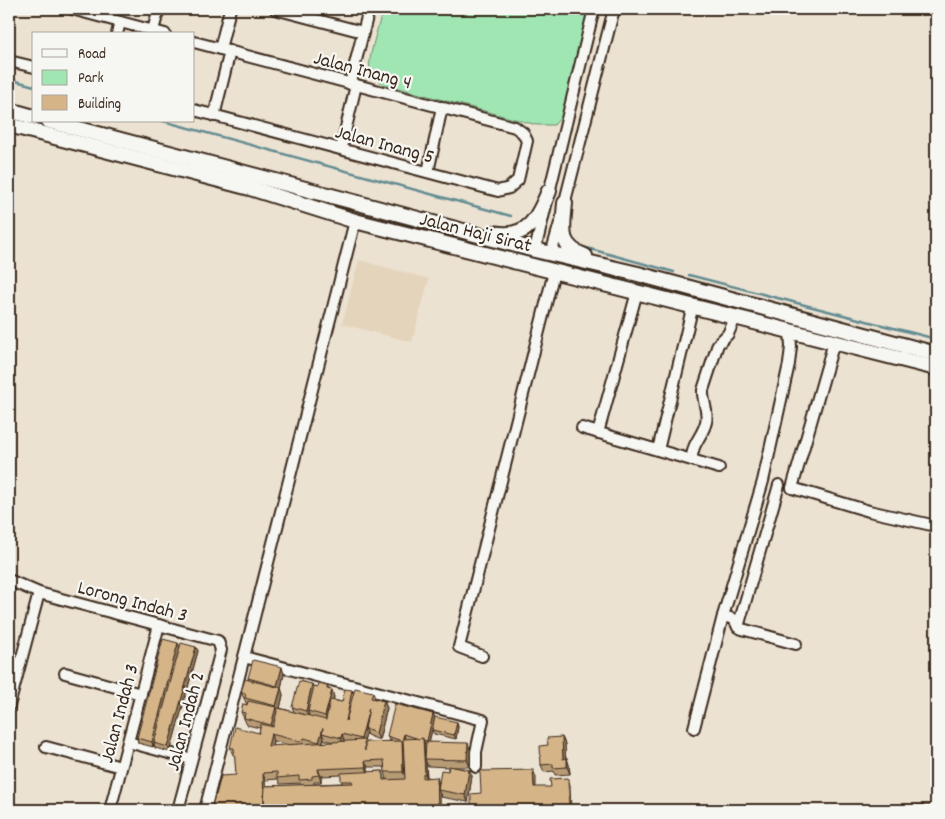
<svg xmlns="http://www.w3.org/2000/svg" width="945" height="819" font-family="Dekko,sans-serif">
<rect width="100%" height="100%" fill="#ece2d2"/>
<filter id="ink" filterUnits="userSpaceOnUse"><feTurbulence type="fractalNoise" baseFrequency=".02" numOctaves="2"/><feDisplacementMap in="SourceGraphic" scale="10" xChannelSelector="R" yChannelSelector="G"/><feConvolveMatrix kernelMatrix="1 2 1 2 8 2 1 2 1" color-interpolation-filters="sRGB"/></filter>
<g filter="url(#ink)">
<polygon fill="#e5d4bc" points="359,260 429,279 412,342 342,324"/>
<path fill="#9fe6b3" stroke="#6d8868" d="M383,9H590L564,114L554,125H537L383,84C378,81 372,76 370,70C367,59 380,22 383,9Z"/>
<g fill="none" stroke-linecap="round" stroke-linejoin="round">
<g stroke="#648c91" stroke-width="2.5">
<polyline points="9,79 34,86"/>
<polyline points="163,121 511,216"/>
<polyline points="583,247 674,272"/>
<polyline points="689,275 936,339"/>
</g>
<g stroke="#3b2a1e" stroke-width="14">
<g id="minor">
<polyline points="72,9 165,34"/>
<polyline points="275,9 363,32"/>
<polyline points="153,30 159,9"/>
<polyline points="117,34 120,22"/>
<polyline points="194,42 515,127 523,133 527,141 518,180 509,188 498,191 194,110"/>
<polyline points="220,49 230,9"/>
<polyline points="9,61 34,67"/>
<polyline points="350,84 369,9"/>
<polyline points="214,116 230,51"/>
<polyline points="341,149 356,85"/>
<polyline points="428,172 442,107"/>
<polyline points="563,209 614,9"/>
<polyline points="535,250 594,9"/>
<polyline points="551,254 560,223"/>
<polyline points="834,342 792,488 869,511 936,526"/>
<polyline points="582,428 719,468"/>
<polyline points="598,433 637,292"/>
<polyline points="658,450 693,305"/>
<path d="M692,460C691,444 703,436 706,422C709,412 702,401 703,390L718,344L728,334L736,316"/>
<polyline points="9,580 39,593 218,641 221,650 178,810"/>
<polyline points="723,616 734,619 738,627 742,629 796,644"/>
<polyline points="738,627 779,485"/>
<polyline points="482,656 459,647 554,272"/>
<polyline points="244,657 483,720 476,752 476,767"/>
<polyline points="65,673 141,694"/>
<polyline points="9,706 39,593"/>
<polyline points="694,728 723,616 763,481 789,364 791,347 790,330"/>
<polyline points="128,742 191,759"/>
<polyline points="46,747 121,767"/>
<polyline points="110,810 159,625"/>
<polyline points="205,810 355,221"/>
</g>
</g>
<g stroke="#3b2a1e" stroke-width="18">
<g id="major">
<polyline points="9,110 34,117"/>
<polyline points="49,121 535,250 638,274 936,354"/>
<polyline points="9,125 250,188 355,221 936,368"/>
<path d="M565,203C563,229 557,246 585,256"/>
<path d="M494,233C528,240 538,218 549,191"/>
</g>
</g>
<use href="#minor" stroke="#f6f6f2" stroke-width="10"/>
<use href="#major" stroke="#f6f6f2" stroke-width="14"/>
</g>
<g fill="#b79b75" stroke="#3b2a1e" fill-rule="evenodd">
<polygon points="178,643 180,648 196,647 198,651 170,752 155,748 154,744 153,747 138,743 137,738"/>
<path d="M284,674L281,688L283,695L280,708L294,712L292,707L312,684L314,688L327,685L329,689L334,697L333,700L342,702L352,690L353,693L373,692L375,699L384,701L387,708L379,740L367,735L366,733L364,741L365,744L392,741L389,740L387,736L433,714L435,718L429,742L470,749V767H452L469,770L472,776L468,802L441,797L440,794V810H211L216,795L236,775L235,755H233L230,748L259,733L260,728L247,725L241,712L247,705L241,692L249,680L248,678ZM324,738L325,740L334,742L323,743ZM273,741L289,745L272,746ZM426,762L428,766L448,767V771L439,784L427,778ZM368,767H385V772L387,779H385L383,771L368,772ZM341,775L342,783L314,784V782H321V776ZM278,779L280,784L300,783L301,785L265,786V780Z"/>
<polygon points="457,722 458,727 456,739 434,734 432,730"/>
<polygon points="562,737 565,744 565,758 567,758 569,765 570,774 555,775 554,771 544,772 541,765 548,745"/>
</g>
<g fill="#957e5f" stroke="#3b2a1e">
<polygon points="178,643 180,648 153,747 152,742"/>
<polygon points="196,647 198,651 170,752 168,747"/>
<polygon points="282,667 284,674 281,688 283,695 279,713 276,706 280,693 277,686"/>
<polygon points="312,684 315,691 308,711 309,714 308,717 306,711"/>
<polygon points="332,690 334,697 328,723 325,716"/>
<polygon points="384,701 387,708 379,740 376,733"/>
<polygon points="276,707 278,714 274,732 271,725"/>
<polygon points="369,708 365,729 366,733 364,741 366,747 363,745 361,739"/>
<polygon points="433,714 435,718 428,746 427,741"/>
<polygon points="457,722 458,727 456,739 454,735"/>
<polygon points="323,728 322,733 324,738 321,748 319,742"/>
<polygon points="271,734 273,741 270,753 268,746"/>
<polygon points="342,734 344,740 343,744 341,738"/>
<polygon points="404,734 405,739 404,745 406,778 403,772 402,741"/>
<polygon points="562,737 565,744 566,765 563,759"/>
<polygon points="423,738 425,745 425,759 426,762 427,780 425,774"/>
<polygon points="468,743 470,749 470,767 467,760"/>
<polygon points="567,758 569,765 570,774 567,767"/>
<polygon points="365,761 368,767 368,773 366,767"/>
<polygon points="318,769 321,776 321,782 319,775"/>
<polygon points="469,770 472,776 468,802 465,795"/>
<polygon points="533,770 536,777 536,794 534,787"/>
<polygon points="263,773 265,780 267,810 264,805"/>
<polygon points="437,777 439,784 438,790 440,794 440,810 438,810"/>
<polygon points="568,778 570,785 571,810 570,810 569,808"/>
</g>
<g fill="#d5b488" stroke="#3b2a1e">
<polygon points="163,639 178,643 152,742 137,738"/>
<polygon points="181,643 196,647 168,747 154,743"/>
<polygon points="253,660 282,667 277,686 248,678"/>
<polygon points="245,679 281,688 276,706 245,698 246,694 241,692"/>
<polygon points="299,681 312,684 306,711 292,707"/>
<polygon points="319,683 327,685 327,689 332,690 325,716 308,711 314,686 318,687"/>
<polygon points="355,688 373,692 371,698 384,701 376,733 365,729 369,708 361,739 342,734 341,738 322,733 323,728 319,742 304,738 303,742 271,734 268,746 364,740 365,751 365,742 402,741 403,772 385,772 384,760 365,761 366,767 318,769 319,775 312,776 312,779 299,780 299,776 277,778 277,772 263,773 264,805 265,786 353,783 352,781 341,781 341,773 383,771 383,780 405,779 403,739 423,738 425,774 423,774 423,778 437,777 438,810 211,810 215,795 216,795 221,776 236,775 234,748 230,748 235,727 259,733 261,724 273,727 278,708 326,720 330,700 342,702 345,689 352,690 346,721"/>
<polygon points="248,701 276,707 271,725 244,718 245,713 241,712 243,704 247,705"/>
<polygon points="395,704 433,714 427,741 423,740 423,738 419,739 404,734 402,741 387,736"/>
<polygon points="435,717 457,722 454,735 432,730"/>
<polygon points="562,737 563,759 567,758 567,767 553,768 553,764 541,765 540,746 548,745 547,738"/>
<polygon points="426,742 468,743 467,760 425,759"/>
<polygon points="449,766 469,770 465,795 438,790 441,770 448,771"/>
<polygon points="533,770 534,787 551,787 550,779 568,778 569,808 564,810 569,809 569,810 551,810 551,809 532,810 471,810 471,794 481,793 480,771"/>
<rect x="888" y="805" width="23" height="5"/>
<rect x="917" y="805" width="19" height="5"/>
<polygon points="859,806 881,806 882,810 859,810"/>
<rect x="830" y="807" width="23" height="3"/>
<polygon points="793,808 793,810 770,810 770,809"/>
<rect x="800" y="808" width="22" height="2"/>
</g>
</g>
<g text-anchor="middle" stroke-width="4.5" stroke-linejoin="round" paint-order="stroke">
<g font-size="20" fill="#3b2a1e" stroke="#f6f6f2">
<text transform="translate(363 69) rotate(15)" y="7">Jalan Inang 4</text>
<text transform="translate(385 143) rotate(15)" y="7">Jalan Inang 5</text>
<text transform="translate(476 231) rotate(14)" y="7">Jalan Haji Sirat</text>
<text transform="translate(133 600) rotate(15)" y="7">Lorong Indah 3</text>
<text transform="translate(118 713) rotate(-75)" y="7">Jalan Indah 3</text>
<text transform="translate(184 721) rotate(-75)" y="7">Jalan Indah 2</text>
</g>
</g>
<rect width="945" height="819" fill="none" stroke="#f6f6f2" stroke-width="30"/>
<rect x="15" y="15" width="915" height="789" fill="none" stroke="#3b2a1e" stroke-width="2" filter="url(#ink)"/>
<rect x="32" y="32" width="162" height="90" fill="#f6f6f2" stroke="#aba49d"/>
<rect x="42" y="49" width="25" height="8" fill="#f6f6f2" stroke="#aba49d"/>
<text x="78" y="58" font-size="15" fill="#3b2a1e">Road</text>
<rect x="42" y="70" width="25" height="15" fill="#9fe6b3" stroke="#aba49d"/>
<text x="78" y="82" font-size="15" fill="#3b2a1e">Park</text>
<rect x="42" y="95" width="25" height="15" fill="#d5b488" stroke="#aba49d"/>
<text x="78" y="108" font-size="15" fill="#3b2a1e">Building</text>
</svg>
